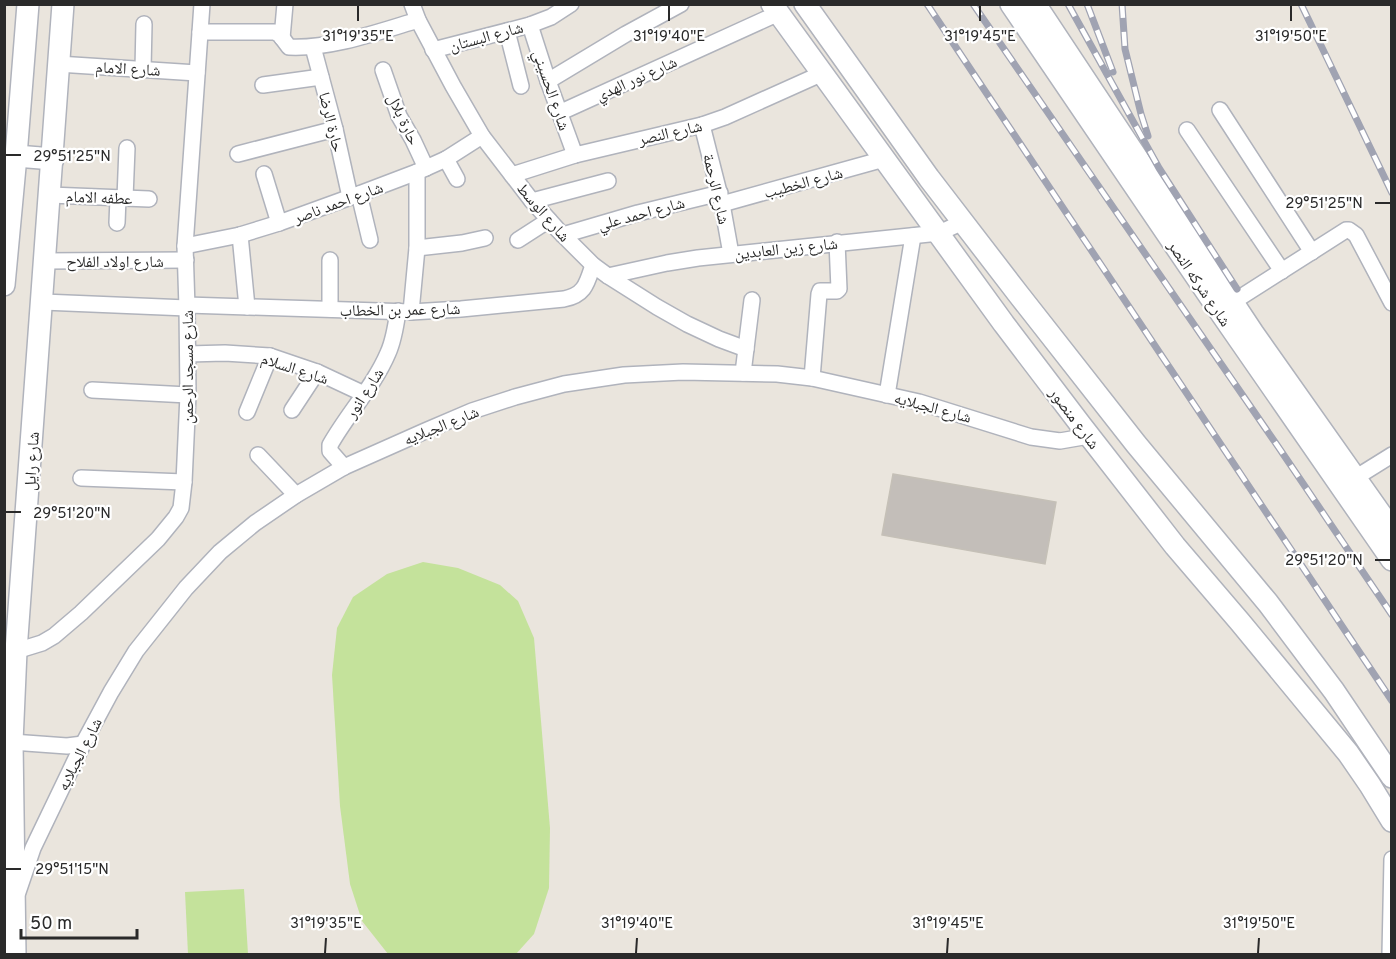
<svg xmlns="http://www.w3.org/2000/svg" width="1396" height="959" font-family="Overpass,'Noto Naskh Arabic',sans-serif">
<rect width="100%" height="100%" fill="#eae5dd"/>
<g fill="#c4e29b">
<polygon points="423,562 458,568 500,585 518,601 534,638 550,828 549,888 534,934 516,954 388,954 362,921 350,884 340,806 332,675 337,628 353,597 387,574"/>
<polygon points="244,889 248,954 188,954 185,892"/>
</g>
<polygon fill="#c3beb9" stroke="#c5c0b7" stroke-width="1.5" points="893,474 1056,502 1045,564 882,535"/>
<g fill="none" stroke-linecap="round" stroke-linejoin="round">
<g stroke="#b0b3bc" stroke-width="18">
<g id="street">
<polyline points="412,4 418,20 453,86 482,136 532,201 558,230 593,265 608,276 657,307 687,324 719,339 746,349"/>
<polyline points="530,25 548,81 575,155"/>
<polyline points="507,31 521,86"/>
<path d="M200,32H275L280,35L289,47C331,49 378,32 418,20"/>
<polyline points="282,38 285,4"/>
<polyline points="313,47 335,129 350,197"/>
<polyline points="433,50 530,25 551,17 571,4"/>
<polyline points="58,64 197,73"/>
<polyline points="143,69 144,24"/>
<polyline points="383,70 399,116 413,140 426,168"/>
<polyline points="548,81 626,34 681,4"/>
<polyline points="263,85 321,77"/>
<polyline points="1220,110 1312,252"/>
<polyline points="559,113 779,13"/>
<polyline points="702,125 722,204 731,254"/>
<polyline points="1187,130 1282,271"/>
<polyline points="238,154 335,129"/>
<polyline points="446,159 457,179"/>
<polyline points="264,174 279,223"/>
<polyline points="512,175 575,155 702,125 725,117 823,73"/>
<polyline points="359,194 370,240"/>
<polyline points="50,195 149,199"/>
<polyline points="125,198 127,148"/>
<polyline points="532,201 608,181"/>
<polyline points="722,204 884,159"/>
<polyline points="117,223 118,198"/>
<polyline points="240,235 247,307"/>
<polyline points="563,235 638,213 720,193"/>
<polyline points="518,240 549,220"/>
<polyline points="185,246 240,235 279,223 359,194 417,172 446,159 482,136"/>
<polyline points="417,248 462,243 485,238"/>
<polyline points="330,260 330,309"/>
<polyline points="45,261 186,260"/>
<polyline points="608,276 667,263 698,258 939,233 963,222"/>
<polyline points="43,302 187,308"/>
<polyline points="1233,302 1346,230 1349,230 1356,235 1392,303"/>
<path d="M187,305L411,312L461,309L564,299C585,295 587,283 593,265"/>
<polyline points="411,312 417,248 417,172"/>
<polyline points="188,354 225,353 270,356 317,372 364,394"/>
<polyline points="743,373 752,300"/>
<polyline points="812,378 819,294 820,291 837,291 839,289 837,242"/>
<polyline points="92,390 188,395"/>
<polyline points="887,395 913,236"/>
<polyline points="292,410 317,372"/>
<polyline points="247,412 270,356"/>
<polyline points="258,455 296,495"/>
<path d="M344,467L330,451V445C348,413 374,386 388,353C394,340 396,325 398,311"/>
<polyline points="81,478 184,482"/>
<polyline points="1355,478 1392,455"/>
<polyline points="16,651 42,643 54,636 81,613 158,539 176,517 181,508 184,482 188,395 187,308 185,246 202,4"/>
<polyline points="12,742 67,746 83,744"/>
<polyline points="18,892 33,848 83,744 111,692 136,651 186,588 220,552 255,523 296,495 344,467 425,431 472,411 515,397 564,384 624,375 683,372 777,374 812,378 919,402 1031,437 1060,441 1089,436"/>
<polyline points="1390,954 1392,859"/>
</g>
</g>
<g stroke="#b0b3bc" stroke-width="24">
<g id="secondary">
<polyline points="772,4 1004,324 1080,424 1175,546 1240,622 1348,753 1370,785 1392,821"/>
<polyline points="805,4 929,178 1019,295 1136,444 1268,603 1334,691 1392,777"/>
<polyline points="1011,4 1223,316 1392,560"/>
<polyline points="1035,4 1253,333 1392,530"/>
<polyline points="16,156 53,159"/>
<polyline points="4,285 16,156 28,4"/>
<polyline points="15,954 12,742 16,651 63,4"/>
</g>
</g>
<use href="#street" stroke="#fff" stroke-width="15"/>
<use href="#secondary" stroke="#fff" stroke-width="21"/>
<g stroke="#a0a3b2" stroke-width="7">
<g id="rail">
<polyline points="927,4 1392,701"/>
<polyline points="973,4 1277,445 1392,615"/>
<polyline points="1068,4 1159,168 1237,289"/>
<polyline points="1087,4 1113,72"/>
<polyline points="1122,4 1125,49 1141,114 1148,136"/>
<polyline points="1301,4 1392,193"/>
</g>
</g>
<use href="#rail" stroke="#fff" stroke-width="4.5" stroke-dasharray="14" stroke-linecap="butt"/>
</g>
<path fill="none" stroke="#2a2a2a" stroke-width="2" d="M358,21V6M669,21V6M980,21V6M1291,21V6M6,155H21M1375,203H1390M6,512H21M1375,560H1390M6,869H21M325,953L326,938M636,953L637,938M947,953L948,938M1258,953L1259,938"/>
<g text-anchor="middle" stroke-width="4.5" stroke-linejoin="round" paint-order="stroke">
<g font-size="16" fill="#2a2a2a" stroke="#fff">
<text transform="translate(486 36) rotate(-15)" y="6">شارع البستان</text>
<text transform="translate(128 68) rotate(3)" y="6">شارع الامام</text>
<text transform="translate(636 78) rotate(-24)" y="6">شارع نور الهدي</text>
<text transform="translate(552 90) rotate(71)" y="6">شارع الحسيني</text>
<text transform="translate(404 119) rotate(65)" y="6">حارة بلال</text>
<text transform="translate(332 122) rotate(76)" y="6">حارة الرضا</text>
<text transform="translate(670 132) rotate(-13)" y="6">شارع النصر</text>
<text transform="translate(803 182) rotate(-15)" y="6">شارع الخطيب</text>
<text transform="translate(717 189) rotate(77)" y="6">شارع الرحمة</text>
<text transform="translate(99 197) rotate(2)" y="6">عطفه الامام</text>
<text transform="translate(338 202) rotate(-20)" y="6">شارع احمد ناصر</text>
<text transform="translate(544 212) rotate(49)" y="6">شارع الوسط</text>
<text transform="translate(641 213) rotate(-15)" y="6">شارع احمد علي</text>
<text transform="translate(786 248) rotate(-6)" y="6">شارع زين العابدين</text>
<text x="115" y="267">شارع اولاد الفلاح</text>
<text transform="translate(1200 283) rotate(56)" y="6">شارع شركه النصر</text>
<text transform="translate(400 309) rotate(-1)" y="6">شارع عمر بن الخطاب</text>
<text transform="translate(187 367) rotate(-90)" y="6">شارع مسجد الرحمن</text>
<text transform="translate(295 368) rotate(18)" y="6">شارع السلام</text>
<text transform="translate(364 393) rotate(-57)" y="6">شارع انور</text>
<text transform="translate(933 407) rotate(15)" y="6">شارع الجبلايه</text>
<text transform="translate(1075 418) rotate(53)" y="6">شارع منصور</text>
<text transform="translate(441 425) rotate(-22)" y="6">شارع الجبلايه</text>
<text transform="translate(31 461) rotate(-86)" y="6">شارع رايل</text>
<text transform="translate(79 754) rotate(-63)" y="6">شارع الجبلايه</text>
</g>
</g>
<g font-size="15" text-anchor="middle" fill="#2a2a2a" stroke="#fff" stroke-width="4.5" stroke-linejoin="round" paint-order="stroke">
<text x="358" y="41">31°19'35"E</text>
<text x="669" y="41">31°19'40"E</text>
<text x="980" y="41">31°19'45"E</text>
<text x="1291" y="41">31°19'50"E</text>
<text x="72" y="161">29°51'25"N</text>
<text x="1324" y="208">29°51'25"N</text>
<text x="72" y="518">29°51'20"N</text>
<text x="1324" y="565">29°51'20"N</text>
<text x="72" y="874">29°51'15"N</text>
<text x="326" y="928">31°19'35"E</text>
<text x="637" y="928">31°19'40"E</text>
<text x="948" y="928">31°19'45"E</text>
<text x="1259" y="928">31°19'50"E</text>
</g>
<rect width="1396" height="959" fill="none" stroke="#2a2a2a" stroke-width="12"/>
<path d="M21 929v9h116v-9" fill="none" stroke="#2a2a2a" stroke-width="3"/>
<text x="30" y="929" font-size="18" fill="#2a2a2a" stroke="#ffffff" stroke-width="4.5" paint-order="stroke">50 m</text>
</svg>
